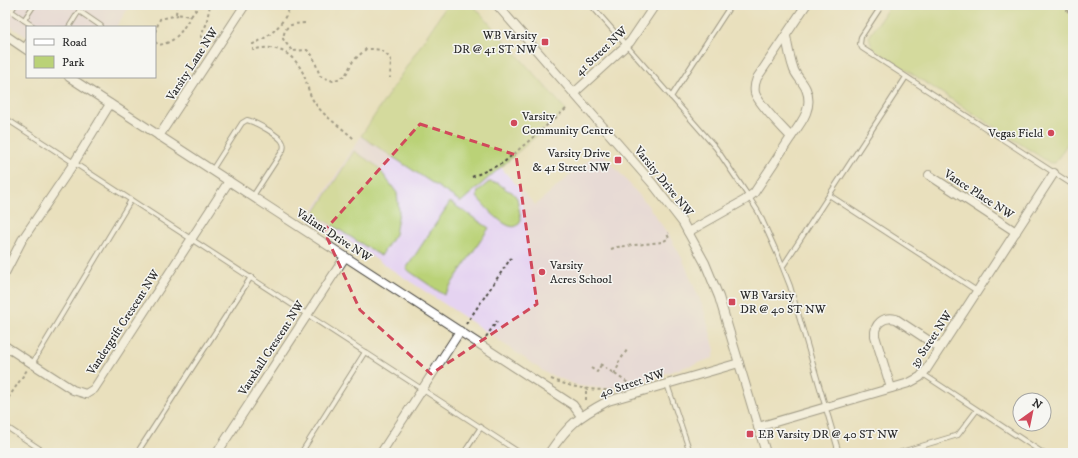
<svg xmlns="http://www.w3.org/2000/svg" width="1078" height="458" font-family="'IM FELL DW Pica',serif">
<rect width="100%" height="100%" fill="#f6f6f2"/>
<filter id="ink" filterUnits="userSpaceOnUse"><feTurbulence type="fractalNoise" baseFrequency=".025" numOctaves="2"/><feDisplacementMap in="SourceGraphic" scale="8" xChannelSelector="R" yChannelSelector="G"/><feConvolveMatrix kernelMatrix="1 2 1 2 8 2 1 2 1" color-interpolation-filters="sRGB"/></filter>
<filter id="wash" filterUnits="userSpaceOnUse"><feTurbulence type="fractalNoise" baseFrequency=".012" numOctaves="4" result="noise"/><feDisplacementMap in="SourceGraphic" scale="16" xChannelSelector="R" yChannelSelector="G"/><feGaussianBlur stdDeviation="0.9" result="paint"/><feColorMatrix in="noise" values="0 0 0 0 0 0 0 0 0 0 0 0 0 0 0 0 0 1.4 0 .05"/><feComposite in="paint" operator="in"/></filter>
<g filter="url(#wash)">
<rect width="100%" height="100%" fill="#e9e0bd"/>
<g fill="#e5d3f1">
<polygon points="5,5 130,5 116,27 27,27 27,37 5,23"/>
<polygon points="361,136 461,202 500,167 535,205 600,150 646,203 668,234 682,258 703,307 715,350 713,358 633,384 606,389 579,386 546,373 469,320 310,216"/>
</g>
<g fill="#bad277" stroke="#727e51">
<polygon points="447,5 473,5 566,110 461,202 361,136"/>
<polygon points="890,5 1073,5 1073,135 1055,163 1050,163 872,48 869,37"/>
<polygon points="354,151 377,166 397,193 399,212 395,234 381,256 314,214"/>
<path d="M489,182L498,183L507,190L512,192L517,198L521,219C515,243 483,204 477,197L478,191Z"/>
<polygon points="450,202 489,228 444,295 406,269"/>
</g>
</g>
<g filter="url(#ink)">
<g fill="none" stroke-linecap="round" stroke-linejoin="round">
<g stroke="#484641" stroke-width="6">
<g id="lane">
<polyline points="15,5 11,11 34,27"/>
<polyline points="591,5 716,148 749,197 759,213 777,253 790,286 839,453"/>
<polyline points="882,5 861,37 860,44 862,48 1073,185"/>
<polyline points="24,20 34,5"/>
<polyline points="69,27 79,11 101,26 100,27"/>
<polyline points="24,47 27,42"/>
<polyline points="671,97 731,5"/>
<polyline points="5,118 520,453"/>
<path d="M212,170L242,123L247,120C255,122 281,136 283,143C284,145 284,147 283,150L253,196"/>
<polyline points="829,195 977,291"/>
<polyline points="783,266 906,77"/>
<polyline points="32,364 131,200"/>
<polyline points="923,374 1043,453"/>
<polyline points="667,384 690,452"/>
<polyline points="5,426 46,453"/>
<polyline points="137,453 251,277"/>
<polyline points="301,453 365,352"/>
<polyline points="464,453 481,427"/>
<polyline points="898,453 958,435 977,410"/>
</g>
</g>
<g stroke="#484641" stroke-width="10">
<g id="street">
<polyline points="497,5 652,183 683,223 705,263 719,297 766,453"/>
<polyline points="5,35 27,50"/>
<path d="M786,36C788,48 790,59 794,70C797,77 803,82 806,89C814,108 801,123 791,137"/>
<polyline points="69,77 573,405 581,416"/>
<polyline points="574,93 630,42 655,5"/>
<polyline points="159,136 245,5"/>
<polyline points="929,175 1016,232"/>
<path d="M688,232L745,200L754,193L791,137C782,127 759,105 755,93C754,88 755,83 757,78L806,5"/>
<polyline points="5,273 22,240 74,163 110,104"/>
<polyline points="5,346 73,390 86,394 94,389 229,181"/>
<path d="M891,388L875,336C874,324 883,316 896,319L940,348"/>
<polyline points="758,427 909,383 920,377 926,370 1054,173"/>
<polyline points="217,453 345,257"/>
<polyline points="381,453 460,331"/>
<path d="M549,453C569,424 578,417 608,401L739,363"/>
</g>
</g>
<g stroke="#484641" stroke-width="2" stroke-dasharray="3 3" stroke-linecap="butt">
<polyline points="177,5 176,14 191,16 200,5"/>
<path d="M291,5C284,23 272,36 253,44V50C274,43 294,53 303,73C307,82 308,92 313,100C323,117 341,126 355,140"/>
<polyline points="1063,5 1073,18"/>
<path d="M305,23C291,24 285,24 283,39L292,51L307,50L313,56L320,76L333,81L345,76L353,61L366,49C379,49 383,49 391,60L390,78"/>
<polyline points="155,32 160,19 178,15"/>
<path d="M155,42L159,45C177,42 182,30 191,16"/>
<polyline points="207,47 202,44 201,36 206,25 210,5"/>
<polyline points="472,177 503,163 566,109"/>
<polyline points="611,249 617,247 662,242 669,238 667,234 669,233"/>
<polyline points="466,324 511,258"/>
<polyline points="486,337 497,321"/>
<polyline points="600,364 631,385"/>
<polyline points="591,368 597,372 601,365"/>
<polyline points="614,374 619,365 619,362 627,350"/>
<path d="M551,379C574,388 588,390 612,390"/>
<polyline points="586,400 586,390"/>
<polyline points="5,403 27,370"/>
</g>
<use href="#lane" stroke="#fff" stroke-width="4"/>
<use href="#street" stroke="#fff" stroke-width="8"/>
</g>
</g>
<path d="M0 0H1078V458H0ZM420,124L516,155L537,304L431,374L360,310L324,231Z" fill="#e9e0bd" fill-opacity=".55" fill-rule="evenodd"/>
<path fill="none" stroke="#d1495b" stroke-width="3" stroke-dasharray="8 5" stroke-linejoin="round" d="M420,124L516,155L537,304L431,374L360,310L324,231Z"/>
<g fill="#d1495b" stroke="#f6f6f2" stroke-width="1.5">
<rect x="541" y="38" width="8" height="8" rx="2"/>
<circle cx="514" cy="123" r="4"/>
<circle cx="1051" cy="133" r="4"/>
<rect x="614" y="156" width="8" height="8" rx="2"/>
<circle cx="542" cy="272" r="4"/>
<rect x="728" y="298" width="8" height="8" rx="2"/>
<rect x="746" y="430" width="8" height="8" rx="2"/>
</g>
<g text-anchor="middle" stroke-width="3" stroke-linejoin="round" paint-order="stroke">
<g font-size="12" fill="#2b2b2b" stroke="#f6f6f2" text-anchor="start">
<text x="537" y="39" text-anchor="end">WB Varsity<tspan x="537" dy="14">DR @ 41 ST NW</tspan></text>
<text x="522" y="120">Varsity<tspan x="522" dy="14">Community Centre</tspan></text>
<text x="1043" y="137" text-anchor="end">Vegas Field</text>
<text x="610" y="157" text-anchor="end">Varsity Drive<tspan x="610" dy="14">&amp; 41 Street NW</tspan></text>
<text x="550" y="269">Varsity<tspan x="550" dy="14">Acres School</tspan></text>
<text x="740" y="299">WB Varsity<tspan x="740" dy="14">DR @ 40 ST NW</tspan></text>
<text x="758" y="438">EB Varsity DR @ 40 ST NW</text>
</g>
<g font-size="12" fill="#2b2b2b" stroke="#f6f6f2">
<text transform="translate(601 51) rotate(-43)" y="4">41 Street NW</text>
<text transform="translate(192 64) rotate(-57)" y="4">Varsity Lane NW</text>
<text transform="translate(664 181) rotate(51)" y="4">Varsity Drive NW</text>
<text transform="translate(979 194) rotate(33)" y="4">Vance Place NW</text>
<text transform="translate(334 235) rotate(33)" y="4">Valiant Drive NW</text>
<text transform="translate(123 322) rotate(-57)" y="4">Vandergrift Crescent NW</text>
<text transform="translate(931 339) rotate(-56)" y="4">39 Street NW</text>
<text transform="translate(271 348) rotate(-57)" y="4">Vauxhall Crescent NW</text>
<text transform="translate(632 383) rotate(-18)" y="4">40 Street NW</text>
</g>
</g>
<rect width="1078" height="458" fill="none" stroke="#f6f6f2" stroke-width="20"/>
<rect x="26" y="26" width="130" height="52" fill="#f6f6f2" stroke="#a5a5a2"/>
<rect x="34" y="39" width="20" height="6" fill="#ffffff" stroke="#a5a5a2"/>
<text x="62" y="46" font-size="12" fill="#2b2b2b">Road</text>
<rect x="34" y="56" width="20" height="12" fill="#bad277" stroke="#a5a5a2"/>
<text x="62" y="66" font-size="12" fill="#2b2b2b">Park</text>
<g transform="translate(1032 412) rotate(33)"><circle r="19" fill="#f6f6f2" stroke="#a5a5a2"/>
<path d="M0-3L7 15L0 10L-7 15Z" fill="#d1495b"/>
<text y="-6" font-size="11" font-weight="bold" text-anchor="middle" fill="#2b2b2b">N</text>
</g>
</svg>
